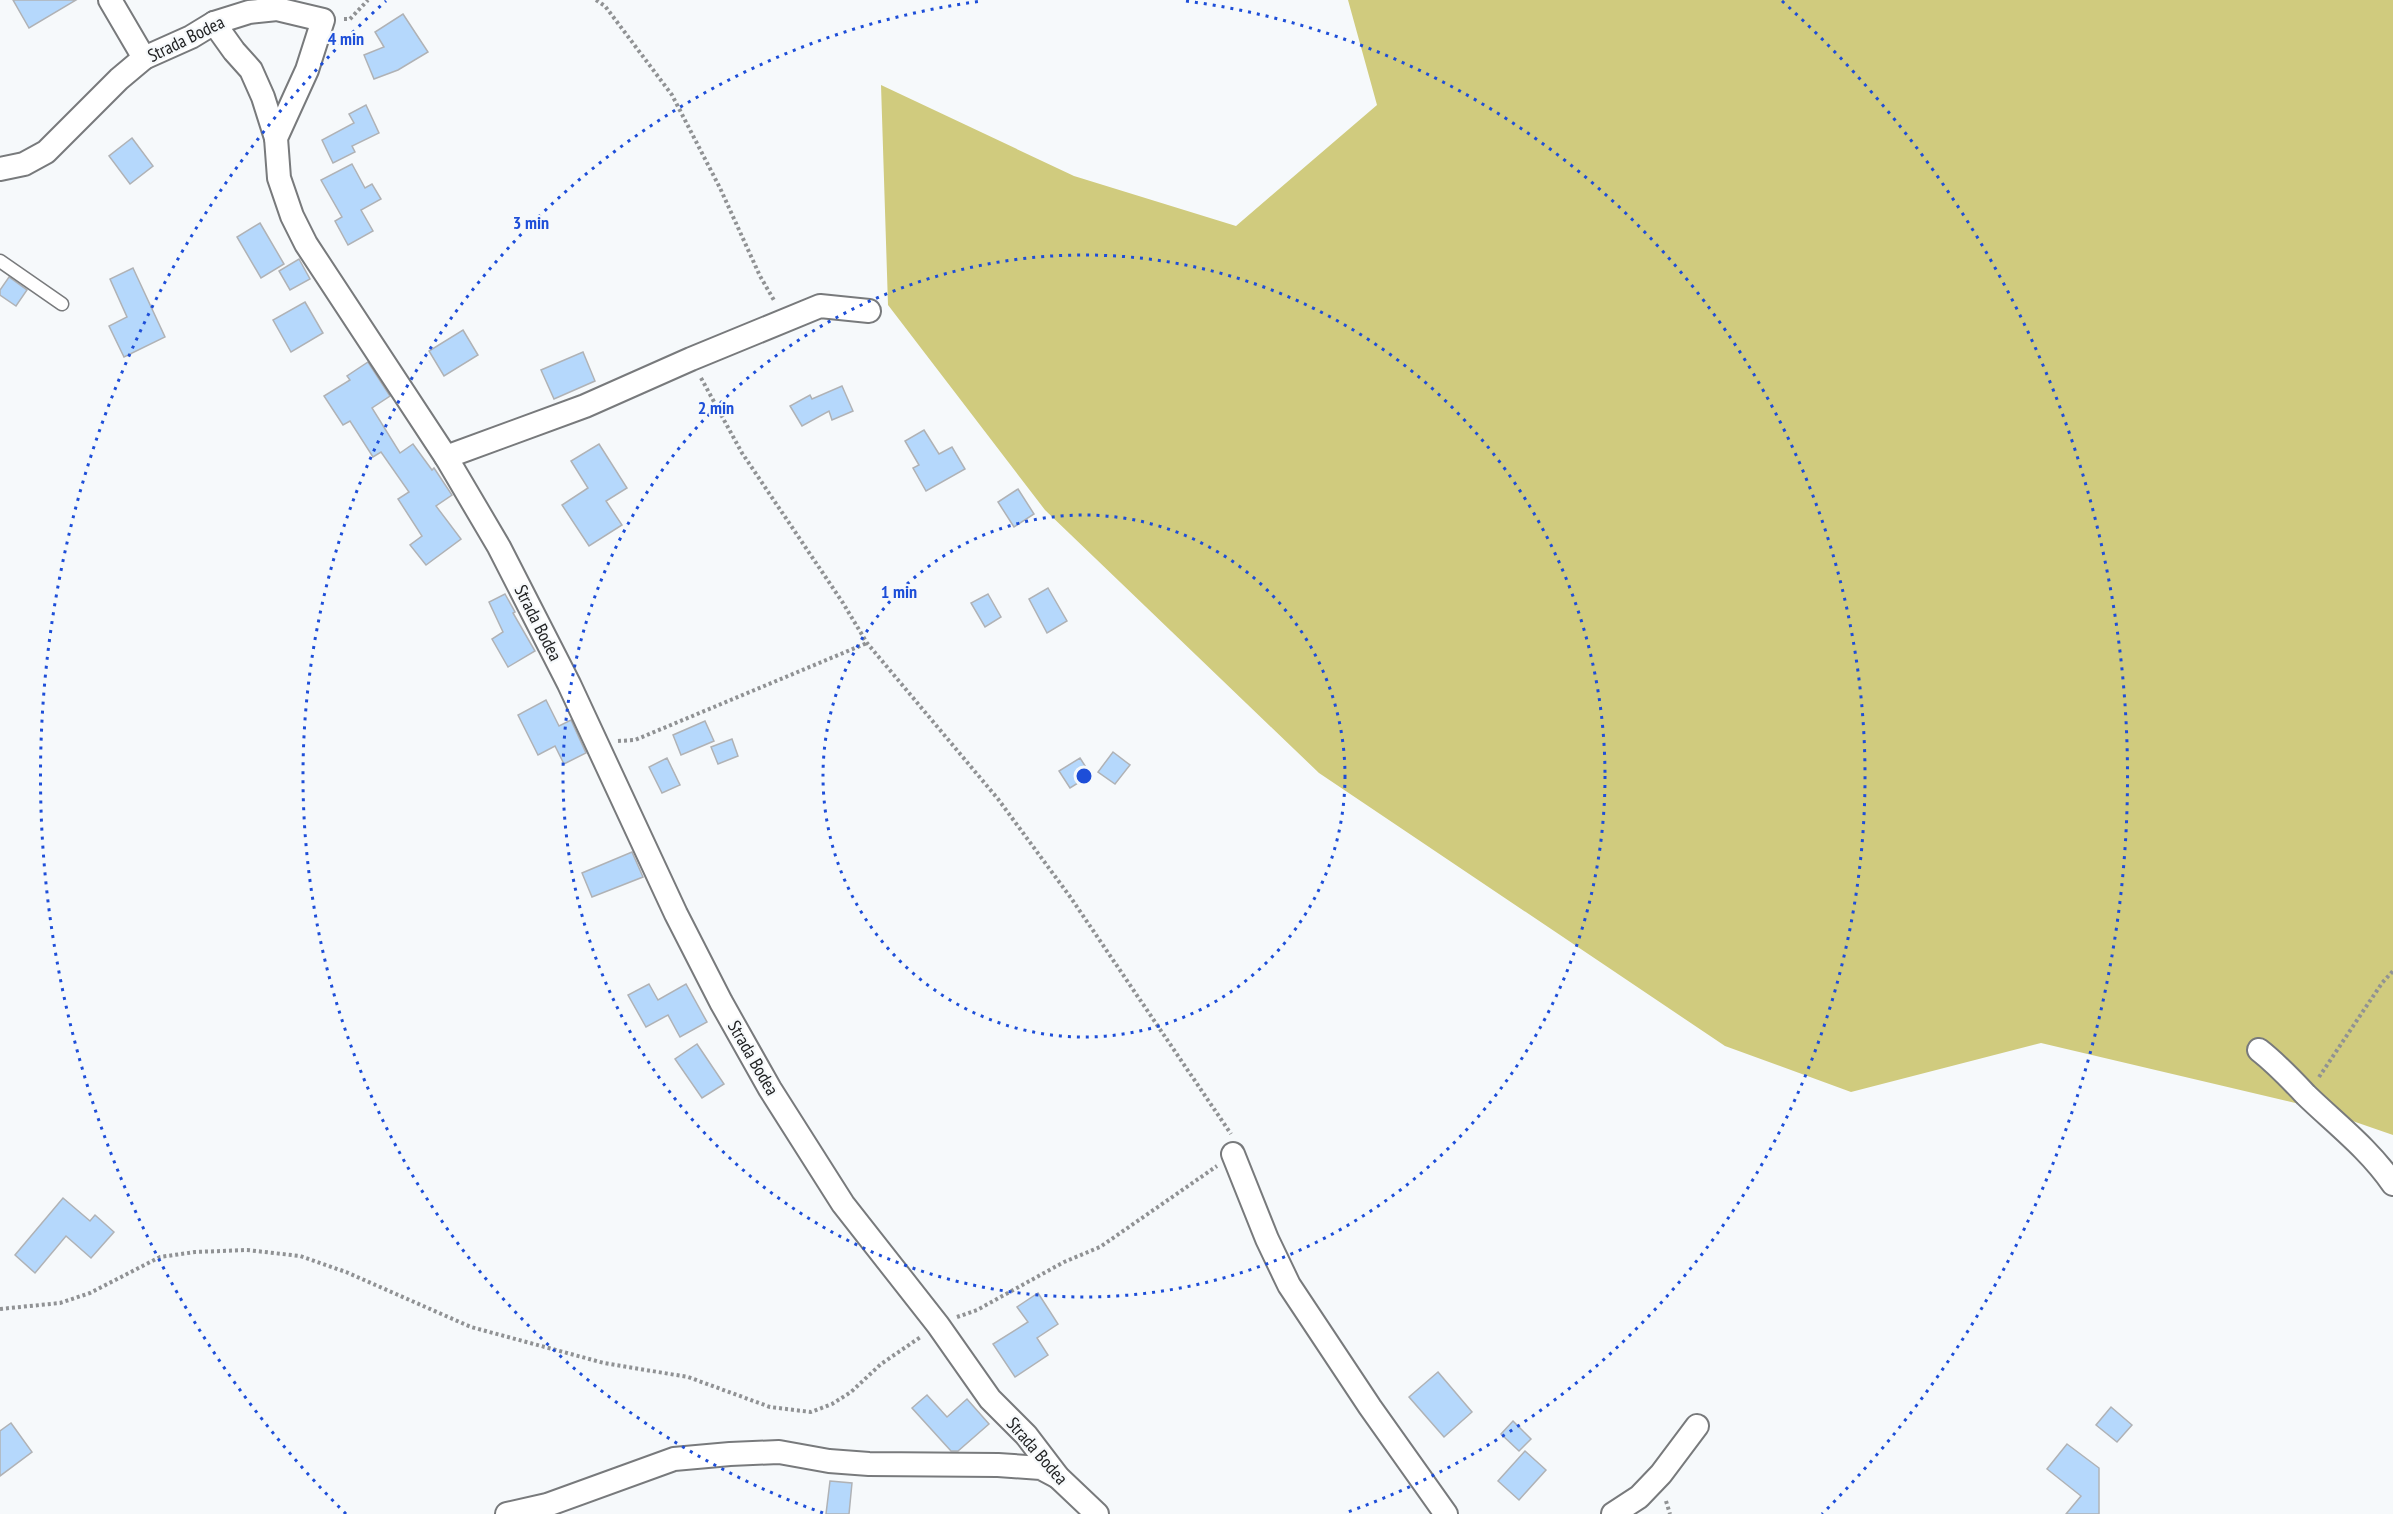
<svg xmlns="http://www.w3.org/2000/svg" width="2393" height="1514" font-family="'PT Sans Narrow',sans-serif">
<rect width="100%" height="100%" fill="#f6f9fb"/>
<polygon fill="#d0cb7e" points="1348,0 2393,0 2393,1135 2312,1107 2041,1043 1851,1092 1725,1046 1319,773 1045,510 888,305 881,85 1074,176 1236,226 1377,105"/>
<g fill="#b5d8fc" stroke="#b0b2b5" stroke-width="1.5">
<polygon points="13,0 76,0 29,28"/>
<polygon points="403,14 428,52 398,70 374,79 364,55 384,47 375,32"/>
<polygon points="366,105 379,133 352,146 355,152 333,163 322,140 354,123 349,114"/>
<polygon points="132,138 153,166 130,184 109,156"/>
<polygon points="352,164 365,188 372,184 381,199 361,210 373,231 348,245 335,221 342,217 321,180"/>
<polygon points="260,223 284,264 261,278 237,237"/>
<polygon points="299,259 310,279 290,290 279,271"/>
<polygon points="133,268 165,337 124,357 109,326 127,317 110,279"/>
<polygon points="9,277 27,290 16,306 0,295 0,290"/>
<polygon points="305,302 323,333 291,352 273,320"/>
<polygon points="463,330 478,355 444,376 429,351"/>
<polygon points="583,352 595,381 554,399 541,370"/>
<polygon points="368,362 390,396 372,408 400,453 413,444 432,470 434,468 452,495 436,506 461,539 426,565 410,545 422,536 398,499 409,492 381,452 373,457 350,421 343,425 324,396 350,380 347,376"/>
<polygon points="842,386 853,411 832,420 829,411 802,426 790,406 810,395 812,399"/>
<polygon points="924,430 939,454 952,447 965,469 926,491 913,468 919,465 905,441"/>
<polygon points="599,444 627,488 606,501 622,525 589,546 562,505 588,488 571,461"/>
<polygon points="1018,489 1034,514 1014,527 998,502"/>
<polygon points="1048,588 1067,621 1047,633 1029,599"/>
<polygon points="505,594 515,612 513,613 535,651 508,667 492,639 503,632 489,602"/>
<polygon points="988,594 1001,617 985,627 971,603"/>
<polygon points="546,700 559,726 571,720 586,753 564,764 555,746 538,755 518,715"/>
<polygon points="705,721 714,741 681,755 673,735"/>
<polygon points="732,739 738,756 718,764 711,747"/>
<polygon points="1113,752 1130,765 1115,784 1098,772"/>
<polygon points="667,758 680,785 662,793 649,767"/>
<polygon points="1080,758 1091,775 1070,788 1059,771"/>
<polygon points="632,852 643,877 592,897 582,873"/>
<polygon points="649,984 658,1000 686,984 707,1022 680,1037 668,1015 646,1027 628,995"/>
<polygon points="697,1044 724,1084 702,1098 675,1059"/>
<polygon points="63,1198 90,1221 95,1215 114,1232 91,1258 66,1236 35,1273 15,1255"/>
<polygon points="1038,1293 1058,1324 1037,1338 1048,1355 1015,1377 993,1344 1028,1322 1017,1307"/>
<polygon points="1438,1372 1472,1412 1444,1437 1409,1397"/>
<polygon points="927,1395 947,1417 967,1399 989,1424 958,1451 951,1451 912,1408"/>
<polygon points="2111,1407 2132,1425 2117,1442 2096,1425"/>
<polygon points="1513,1421 1531,1439 1519,1451 1501,1434"/>
<polygon points="11,1423 32,1452 0,1476 0,1431"/>
<polygon points="2067,1444 2099,1468 2099,1514 2066,1514 2081,1496 2047,1469"/>
<polygon points="1525,1451 1546,1470 1519,1500 1498,1481"/>
<polygon points="830,1481 852,1483 849,1514 826,1514"/>
</g>
<g fill="none" stroke-linecap="round" stroke-linejoin="round">
<g stroke="#787a7c" stroke-width="15">
<polyline id="lane" points="0,261 62,304"/>
</g>
<g stroke="#787a7c" stroke-width="26">
<g id="street">
<polyline points="110,0 144,58"/>
<polyline points="214,23 234,51 251,70 263,97 276,138"/>
<polyline points="0,169 24,164 46,152 119,79 144,58 191,37 214,23 249,12 277,9 323,20 307,70 276,138 279,178 292,216 306,244 446,457 499,547 569,684 676,914 721,1002 770,1089 843,1204 938,1325 990,1399 1026,1435 1058,1477 1097,1514"/>
<polyline points="446,457 585,406 691,359 820,306 869,311"/>
<path d="M2259,1050C2277,1064 2291,1079 2306,1095C2336,1124 2369,1149 2393,1184"/>
<polyline points="1233,1154 1267,1239 1289,1285 1370,1407 1446,1514"/>
<polyline points="507,1514 547,1505 674,1459 730,1454 779,1452 829,1461 869,1464 998,1465 1041,1468 1058,1477"/>
<polyline points="1613,1514 1639,1497 1661,1474 1697,1426"/>
</g>
</g>
<g stroke="#909294" stroke-width="4" stroke-dasharray="3 3" stroke-linecap="butt">
<polyline points="596,0 605,6 672,95 720,188 760,276 775,302"/>
<polyline points="344,19 350,19 368,0"/>
<polyline points="701,378 742,453 843,603 867,643 998,799 1071,898 1231,1134"/>
<polyline points="618,741 635,740 867,643"/>
<polyline points="2319,1077 2382,983 2393,971"/>
<polyline points="0,1309 60,1303 90,1293 160,1257 195,1252 247,1250 300,1256 346,1272 471,1327 604,1363 688,1377 770,1407 811,1412 832,1404 851,1392 881,1364 922,1336"/>
<polyline points="957,1317 977,1310 1064,1262 1100,1247 1217,1166"/>
<polyline points="1666,1501 1670,1514"/>
</g>
<use href="#lane" stroke="#fff" stroke-width="12"/>
<use href="#street" stroke="#fff" stroke-width="22"/>
</g>
<g fill="none" stroke="#1d4ed8" stroke-width="3" stroke-dasharray="3 6">
<circle cx="1084" cy="776" r="261"/>
<circle cx="1084" cy="776" r="521"/>
<path d="M823 1513A782 782 0 0 1 982 1M1186 1A782 782 0 0 1 1345 1513"/>
<path d="M346 1514A1043 1043 0 0 1 386 1M1782 1A1043 1043 0 0 1 1822 1514"/>
</g>
<g text-anchor="middle" stroke-width="4.5" stroke-linejoin="round" paint-order="stroke">
<g font-size="18" fill="#202122" stroke="#f6f9fb">
<text transform="translate(186 39) rotate(-26)" y="6">Strada Bodea</text>
<text transform="translate(538 623) rotate(63)" y="6">Strada Bodea</text>
<text transform="translate(753 1058) rotate(60)" y="6">Strada Bodea</text>
<text transform="translate(1037 1451) rotate(49)" y="6">Strada Bodea</text>
</g>
</g>
<circle cx="1084" cy="776" r="9" fill="#1d4ed8" stroke="#f6f9fb" stroke-width="3"/>
<g font-size="18" text-anchor="middle" font-weight="bold" fill="#1d4ed8" stroke="#f6f9fb" stroke-width="4.5" stroke-linejoin="round" paint-order="stroke">
<text x="346" y="45">4 min</text>
<text x="531" y="229">3 min</text>
<text x="716" y="414">2 min</text>
<text x="899" y="598">1 min</text>
</g>
</svg>
